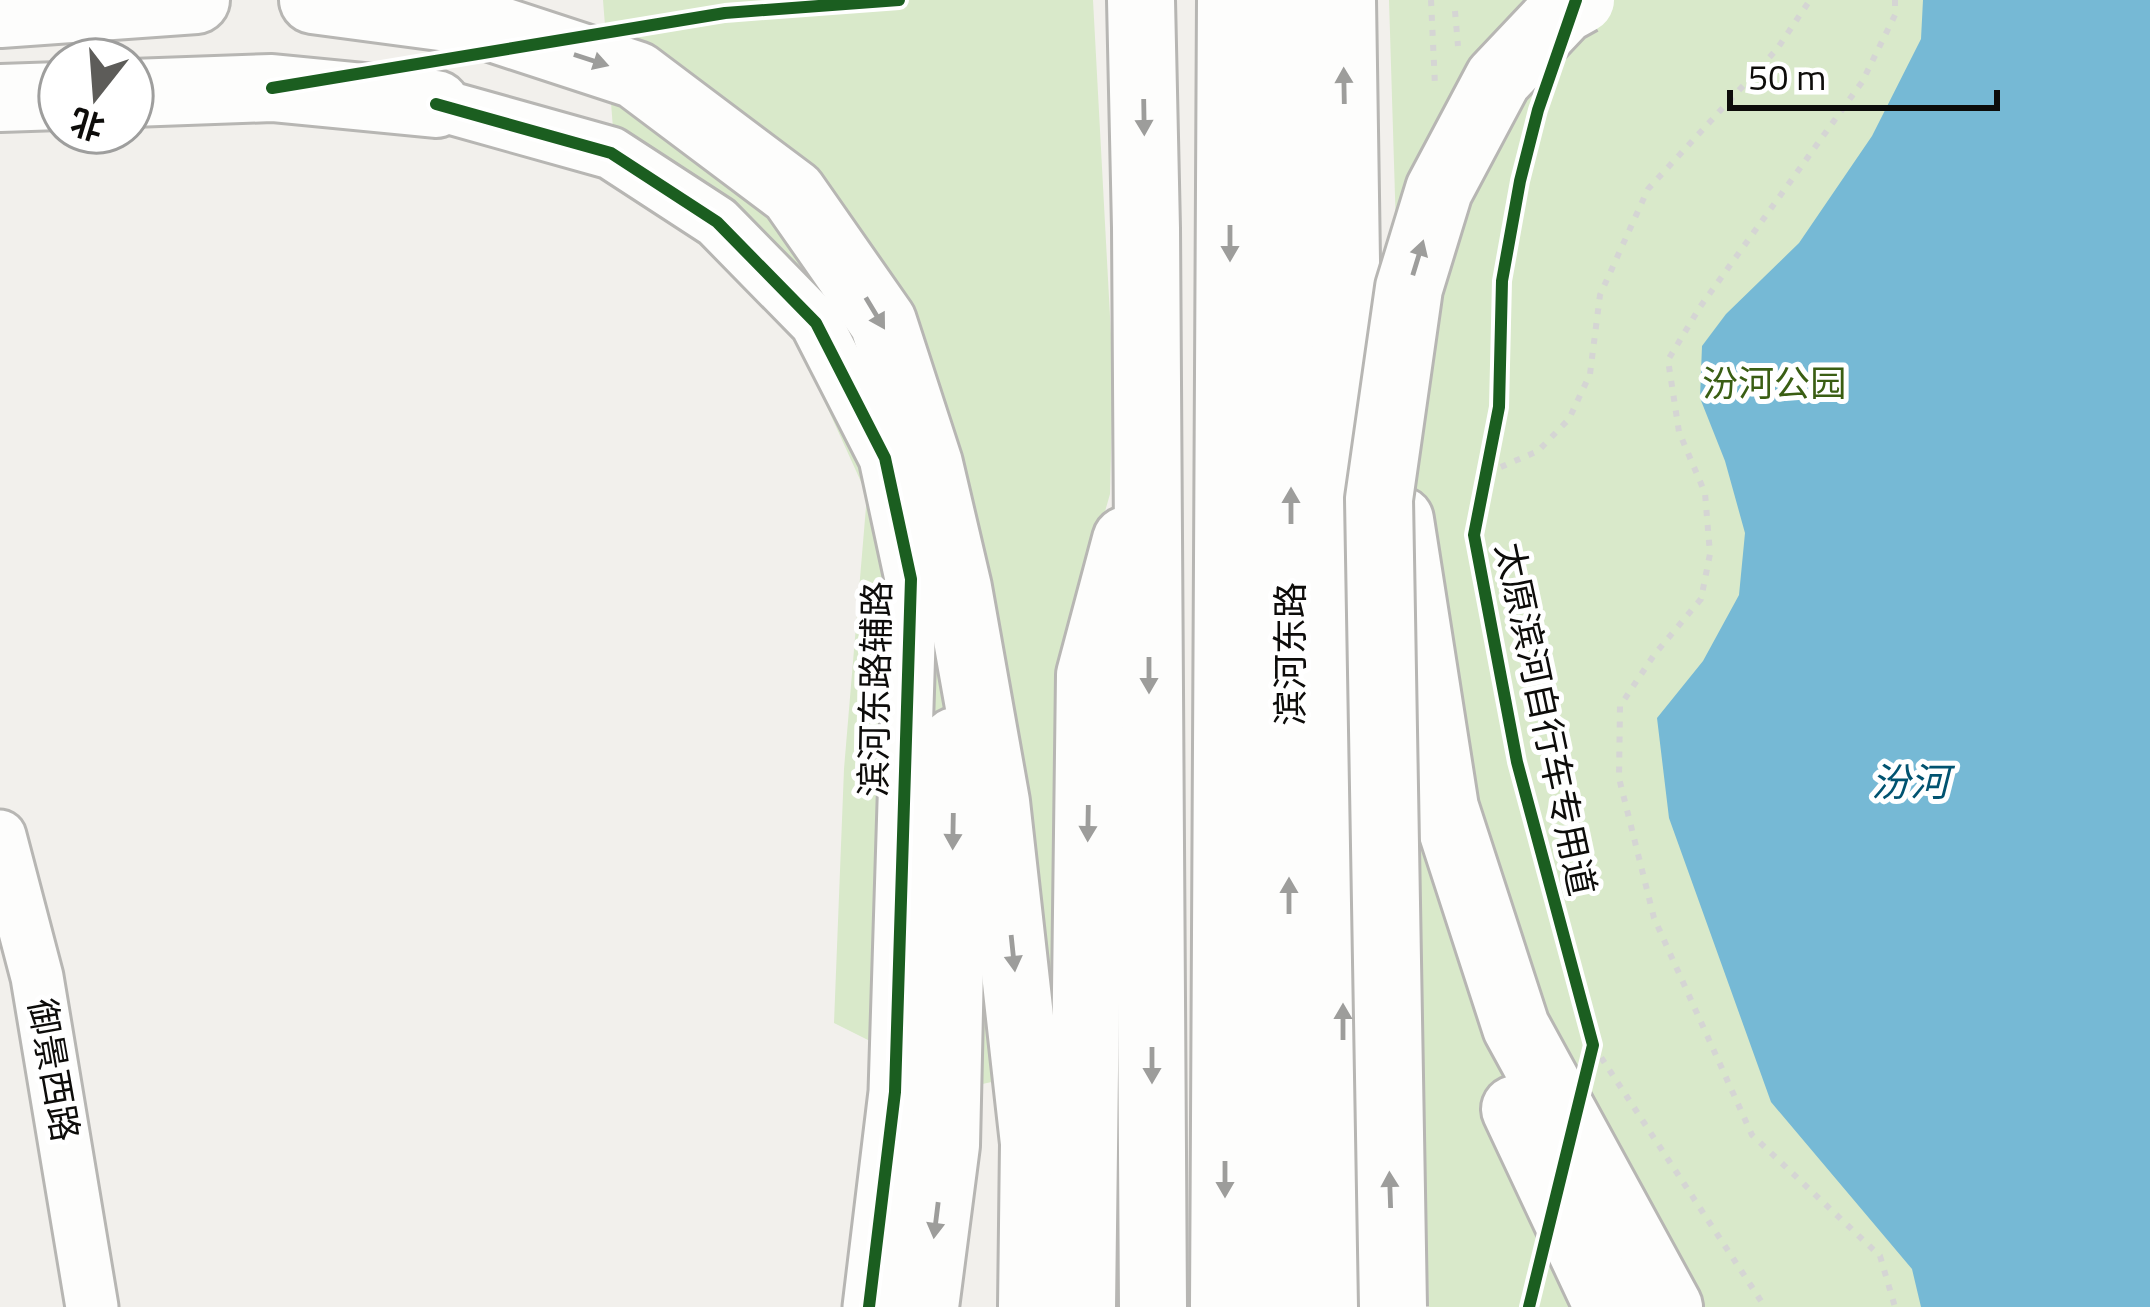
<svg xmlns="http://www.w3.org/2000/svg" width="2150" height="1307" font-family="'Titillium Web','Noto Sans SC',sans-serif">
<rect width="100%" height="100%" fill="#f2f0ec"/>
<g fill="#d9e9ca">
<polygon points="603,0 1093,0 1113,372 1110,494 1080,599 1051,1069 964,1088 834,1023 844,769 867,495 783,310 617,180"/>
<polygon points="1389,0 2150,0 2150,1307 1429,1307"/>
</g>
<polygon fill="#76b9d5" points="1923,0 2150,0 2150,1307 1921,1307 1912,1269 1771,1102 1669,818 1657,718 1703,661 1739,595 1745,533 1725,461 1700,398 1702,346 1726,314 1799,243 1872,136 1921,39"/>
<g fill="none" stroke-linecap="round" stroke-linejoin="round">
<g stroke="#b7b6b3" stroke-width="57">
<g id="minor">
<polyline points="436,104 611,153 717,222 816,323 885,458 911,579 895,1092 869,1307"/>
<polyline points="0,836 37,977 92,1307"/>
</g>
</g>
<g stroke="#b7b6b3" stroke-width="72">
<g id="major">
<polyline points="0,14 196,0"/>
<polyline points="132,93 272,88 436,104"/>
<polyline points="0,98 60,96"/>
</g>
</g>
<g stroke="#b7b6b3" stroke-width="72">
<g id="highway">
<polyline points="313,0 471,21 636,75 793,193 883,322 929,464 958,588 996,802 1034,1143 1032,1307"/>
<polyline points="1141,0 1146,228 1153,1307"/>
<polyline points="1400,520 1445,808 1516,1027 1669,1307"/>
<polyline points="1515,1109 1608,1307"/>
<polyline points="925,1307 946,1145 955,741"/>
<polyline points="1082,1307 1090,675 1126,540"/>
<polyline points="1224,1307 1231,0"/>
<polyline points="1287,1307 1294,0"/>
<polyline points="1342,1307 1346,260 1342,0"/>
</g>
</g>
<g stroke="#d5d5d4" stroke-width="6" stroke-dasharray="6 9" stroke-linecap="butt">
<polyline points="1431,0 1435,86"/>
<polyline points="1895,0 1895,15 1862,82 1700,307 1668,360 1679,432 1705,493 1710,554 1701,599 1654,655 1620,706 1619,778 1654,918 1752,1135 1880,1256 1895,1307"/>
<polyline points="1455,11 1458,46"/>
<polyline points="1487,473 1538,451 1569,419 1590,374 1600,295 1648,189 1777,49 1810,0"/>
<polyline points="1593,1045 1765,1307"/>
</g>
<use href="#minor" stroke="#fdfdfc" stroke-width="51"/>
<use href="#major" stroke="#fdfdfc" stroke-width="66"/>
<use href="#highway" stroke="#fdfdfc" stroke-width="66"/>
<g stroke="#b7b6b3" stroke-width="72" stroke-linecap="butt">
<polyline id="highway-bridge" points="1393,1307 1379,499 1409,288 1439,190 1498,79 1563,10 1581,0"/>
</g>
<use href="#highway-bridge" stroke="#fdfdfc" stroke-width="66"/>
<g stroke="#fff" stroke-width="20">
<g id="cycleway">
<polyline points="272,88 725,13 899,0"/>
<polyline points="436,104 611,153 717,222 816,323 885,458 911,579 895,1092 869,1307"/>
<polyline points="1529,1307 1593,1045 1517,762 1474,535 1499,407 1502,281 1520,181 1538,110 1576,0"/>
</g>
</g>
<use href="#cycleway" stroke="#1b5e20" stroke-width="12"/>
</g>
<defs><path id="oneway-solid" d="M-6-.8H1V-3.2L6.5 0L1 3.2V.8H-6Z" transform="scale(3)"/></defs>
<g fill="#9d9d9b">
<use href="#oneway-solid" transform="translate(591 60) rotate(18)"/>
<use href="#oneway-solid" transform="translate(1344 86) rotate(-91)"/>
<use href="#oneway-solid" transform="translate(1144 117) rotate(89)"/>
<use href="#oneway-solid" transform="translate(1230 243) rotate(90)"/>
<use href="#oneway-solid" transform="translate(1418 258) rotate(-73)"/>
<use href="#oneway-solid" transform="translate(875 313) rotate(59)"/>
<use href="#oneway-solid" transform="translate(1291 506) rotate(-90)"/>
<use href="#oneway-solid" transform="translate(1149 675) rotate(90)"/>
<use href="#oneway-solid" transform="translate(1088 823) rotate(91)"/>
<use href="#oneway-solid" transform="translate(953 831) rotate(91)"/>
<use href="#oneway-solid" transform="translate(1289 896) rotate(-90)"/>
<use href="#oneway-solid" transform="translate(1013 953) rotate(84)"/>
<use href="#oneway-solid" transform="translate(1343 1022) rotate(-90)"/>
<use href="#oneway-solid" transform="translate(1152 1065) rotate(90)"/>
<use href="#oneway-solid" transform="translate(1225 1179) rotate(90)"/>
<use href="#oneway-solid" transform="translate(1390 1190) rotate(-92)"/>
<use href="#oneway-solid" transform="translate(936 1220) rotate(97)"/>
</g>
<g text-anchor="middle" stroke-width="10" stroke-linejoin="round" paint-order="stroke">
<g font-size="36" fill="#3a5e13" stroke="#fff">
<text x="1774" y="396">汾河公园</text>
</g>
<g font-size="36" fill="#0d0c0a" stroke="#fff">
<text transform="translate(1290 654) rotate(-90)" y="13">滨河东路</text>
<text transform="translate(875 689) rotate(-89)" y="13">滨河东路辅路</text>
<text transform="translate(1546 719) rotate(78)" y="13">太原滨河自行车专用道</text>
<text transform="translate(54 1070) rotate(80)" y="13">御景西路</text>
</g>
<g font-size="39" font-style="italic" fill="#015370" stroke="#fff">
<text x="1910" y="796">汾河</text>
</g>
</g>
<g transform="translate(96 96) rotate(197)"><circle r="57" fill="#ffffff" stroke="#9e9e9d" stroke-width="3"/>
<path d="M0-9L21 45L0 30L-21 45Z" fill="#5d5c59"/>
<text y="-18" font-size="33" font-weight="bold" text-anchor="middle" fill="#0d0c0a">北</text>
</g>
<path d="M1730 90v18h267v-18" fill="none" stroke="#0d0c0a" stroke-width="6"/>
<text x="1748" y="90" font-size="36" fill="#0d0c0a" stroke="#ffffff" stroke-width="9" paint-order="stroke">50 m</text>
</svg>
